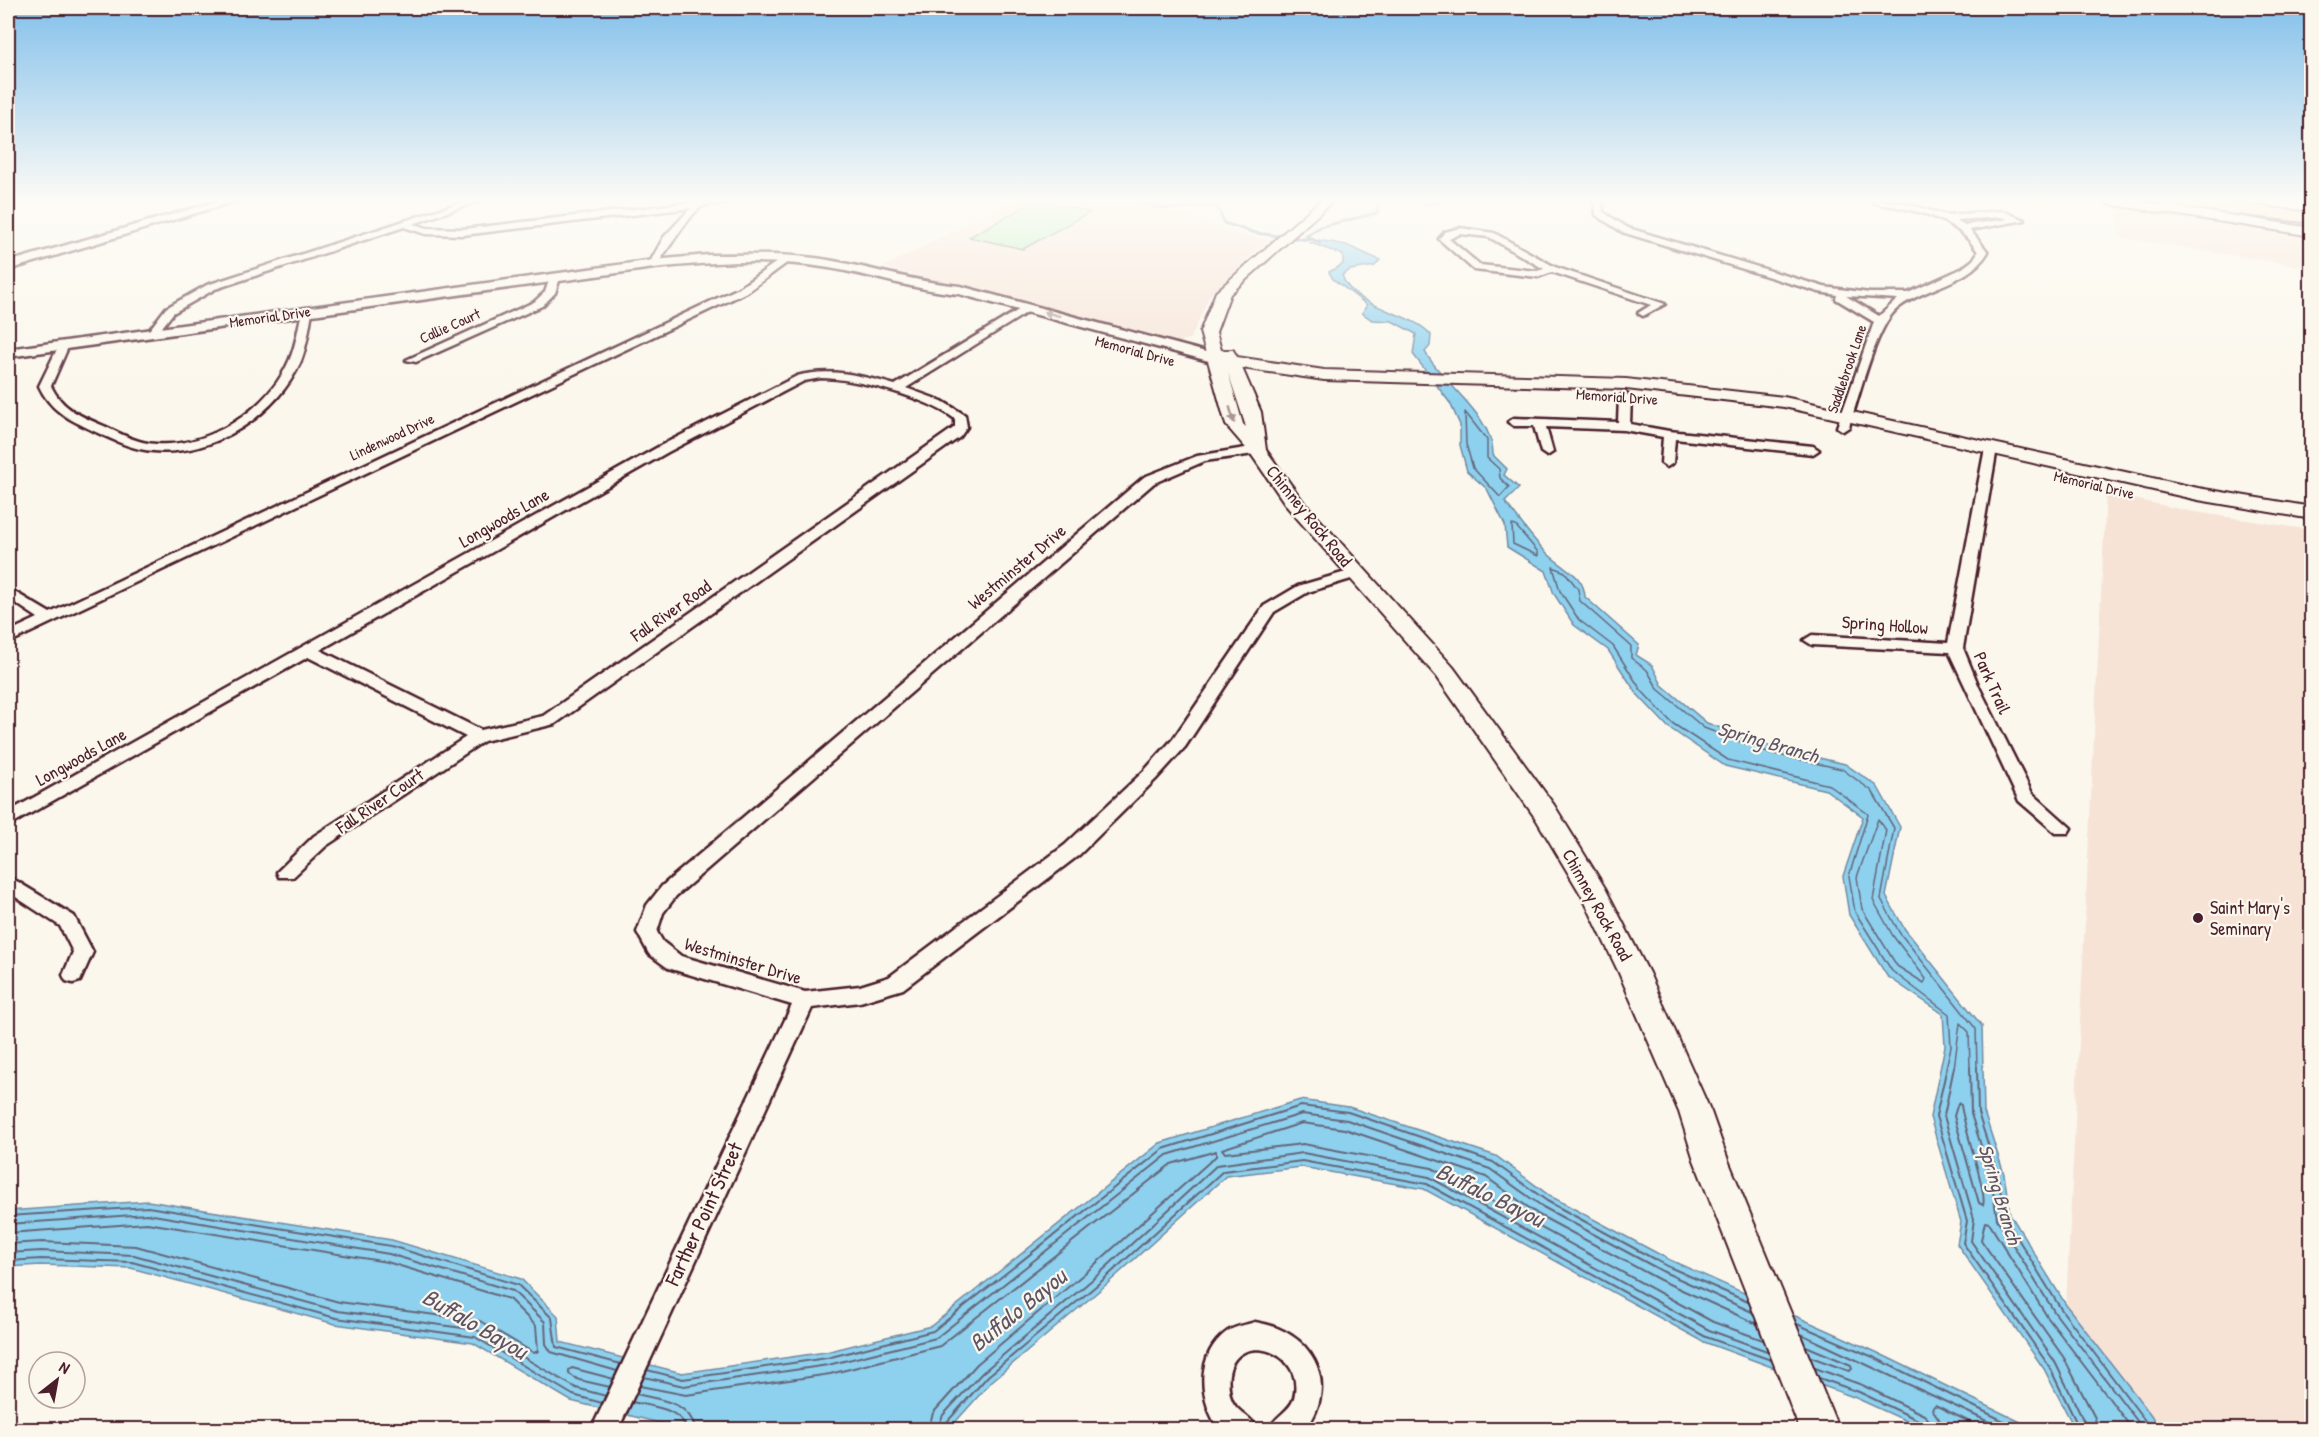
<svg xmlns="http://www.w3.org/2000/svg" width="2319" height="1437" font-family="'Patrick Hand',sans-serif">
<rect width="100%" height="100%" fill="#fbf7ec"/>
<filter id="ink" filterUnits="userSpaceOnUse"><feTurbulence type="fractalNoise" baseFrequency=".0167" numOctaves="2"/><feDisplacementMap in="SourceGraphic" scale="12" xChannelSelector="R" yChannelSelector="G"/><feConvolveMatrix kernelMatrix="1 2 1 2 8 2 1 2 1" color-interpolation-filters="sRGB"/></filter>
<g filter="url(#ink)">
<g fill="#f6e3d6">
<polygon points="1014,200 1148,200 1151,205 1245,235 1269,240 1210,295 1191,338 1177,342 883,267"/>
<polygon points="2119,206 2311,237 2311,268 2118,237"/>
<polygon points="2106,493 2189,511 2311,530 2311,1429 2159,1429 2151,1415 2066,1305"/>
</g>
<polygon fill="#aef1bb" stroke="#7c8873" stroke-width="1.5" points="1037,200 1090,212 1023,249 969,237"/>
<g fill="#8dd1ef" stroke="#728aa1" stroke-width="1.5">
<path d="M1319,240L1346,245L1380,260L1375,266L1350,270L1342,275C1352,309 1412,311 1431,335L1430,346L1425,352C1445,386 1494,417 1493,455L1507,469L1504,475L1519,488L1505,502C1519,519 1531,538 1547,553C1561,568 1584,573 1585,597L1639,645L1636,655L1652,665L1662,685L1707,723L1772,747L1845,764L1877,786L1900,827L1886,896L1904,928L1982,1026L1984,1112L2004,1174L2010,1214L2066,1305L2151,1415L2159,1429H2075L2044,1369L1957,1244L1961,1222L1930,1117L1945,1046L1943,1014L1887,976L1849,915L1843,876L1863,817L1826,790L1725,766L1668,727L1637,694L1608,650L1574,625L1554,594L1546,571L1507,547L1505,525L1487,489L1467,471L1460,445V425L1450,403L1413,354L1416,334L1392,321L1372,320L1362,313L1367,305L1333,279L1329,272L1343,264V255L1311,243Z"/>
<polygon points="1300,1100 1349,1107 1496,1156 1550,1196 1670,1260 1876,1352 2035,1429 1924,1429 1856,1398 1704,1342 1424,1189 1302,1167 1226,1176 1107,1284 992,1381 949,1429 684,1429 571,1401 473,1343 335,1324 131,1268 41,1265 8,1267 8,1211 148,1201 392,1240 521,1279 558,1316 560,1342 682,1373 826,1352 931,1326 1160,1143"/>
</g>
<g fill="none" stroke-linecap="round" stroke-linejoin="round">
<g stroke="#656679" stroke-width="1.5">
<polygon points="1465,412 1487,440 1487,458 1499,469 1500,478 1509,487 1500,497 1473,468 1466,444"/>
<polygon points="1512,525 1516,526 1538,552 1538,556 1513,544"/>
<polygon points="1878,819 1886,830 1873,900 1893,936 1926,979 1924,983 1897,966 1862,909 1857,877"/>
<polyline points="1946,1068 1951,1047 1949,1014 1892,971 1855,912 1849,876 1868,814 1829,785 1728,760 1672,723 1641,690 1613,646 1579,620 1560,591 1553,567 1565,572 1578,589 1580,601 1631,646 1631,658 1647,670 1658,689 1704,728 1770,753 1842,769 1872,791 1894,828 1881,899 1899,932 1976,1029 1977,1068"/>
<polyline points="1954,1068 1960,1023 1969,1032 1970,1068"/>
</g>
<g stroke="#656679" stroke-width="2">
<polyline points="1947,1067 1936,1116 1967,1221 1963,1243 2049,1366 2080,1430"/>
<polyline points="1954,1067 1944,1116 1974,1219 1971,1241 2055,1362 2088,1430"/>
<polyline points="1970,1067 1971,1114 1991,1177 1997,1219 2055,1313 2144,1430"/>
<polyline points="1977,1067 1978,1113 1998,1175 2004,1216 2061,1309 2152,1430"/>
<path d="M1958,1103L1961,1105C1963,1125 1988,1194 1983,1205L1979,1203L1954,1116Z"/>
<polyline points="8,1216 148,1207 391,1246 518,1285 552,1318 556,1347 621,1364"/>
<polyline points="8,1224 147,1214 389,1254 513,1291 545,1322 546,1344 551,1352 617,1371"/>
<polyline points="8,1233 147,1223 387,1262 509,1299 536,1326 538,1351 534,1353 480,1321 339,1302 136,1246 42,1242 8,1244"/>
<polyline points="8,1253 41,1251 134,1255 338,1311 477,1330 576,1388 606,1396"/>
<polyline points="8,1261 41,1259 132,1262 336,1318 475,1337 573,1395 602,1403"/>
<polyline points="1757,1324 1660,1280 1539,1215 1486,1177 1345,1129 1302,1123 1222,1149 1225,1153 1303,1144 1432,1168 1713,1322 1763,1340"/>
<polyline points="1797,1324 1873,1357 2022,1430"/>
<polyline points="1801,1334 2006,1430"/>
<polyline points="1806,1346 1851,1365 1852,1369 1849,1371 1811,1357"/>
<polyline points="1815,1368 1862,1385 1924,1415 1930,1421 1932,1430"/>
<polyline points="647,1370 683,1379 827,1358 933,1331 1163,1149 1301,1106 1348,1112 1493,1162 1547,1201 1667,1266 1748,1302"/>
<polyline points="644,1377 684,1386 828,1365 936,1338 1167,1155 1302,1114 1347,1120 1490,1169 1543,1207 1664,1272 1752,1312"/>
<polyline points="1819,1378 1859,1392 1920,1421 1924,1430"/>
<polyline points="640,1386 686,1395 830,1374 940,1346 1171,1164 1216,1151 1216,1156 1092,1267 977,1364 933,1413 928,1430"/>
<polyline points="610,1387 579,1380 569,1374 569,1370 572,1368 614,1379"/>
<path d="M636,1394C661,1400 689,1401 696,1430"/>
<path d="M632,1402C652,1407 680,1407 687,1430"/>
<polyline points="937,1430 943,1415 982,1373 1100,1273 1217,1165 1303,1153 1429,1177 1709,1330 1767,1351"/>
<polyline points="945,1430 946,1423 988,1376 1103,1280 1223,1171 1302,1161 1427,1184 1706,1337 1771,1360"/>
<polyline points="1941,1430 1939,1419 1932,1409 1935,1405 1986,1430"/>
<polyline points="2097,1430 2095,1418 2064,1358 1981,1240 1985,1222 1989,1223 2048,1318 2133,1430"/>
</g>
<g stroke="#728aa1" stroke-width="3">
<path d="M1144,200L1145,204C1170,214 1193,203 1218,208L1224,223L1256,233L1310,240"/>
<polyline points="1407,200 1431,204 1446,200"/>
<polyline points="1320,243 1306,236 1320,227 1377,213 1378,205 1384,200"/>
</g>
<g stroke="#4a1f2b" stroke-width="5">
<g id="minor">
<polygon points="8,200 19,200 8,205"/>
<path d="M469,200H481L413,224L427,228L463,229L713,200H737C727,207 710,201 701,207C686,217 660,264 654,267L649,264L664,237L691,208L463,235L426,234L404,227L215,289L173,313L156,335L147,333L166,308L207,285Z"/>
<path d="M1594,200H1602L1603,212L1628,228L1824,287L1870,293H1908L1961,269L1973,260L1978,252C1960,223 1929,213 1897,207C1888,205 1876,205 1870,200L1904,203L1946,215L2002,211L2025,220L1970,230L1988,252C1969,284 1926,286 1898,308C1876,325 1859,398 1849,427L1843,431L1837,427L1874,322L1836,299L1837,295L1819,292L1622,232L1596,215ZM2001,217L2008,219L1965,225L1956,220ZM1846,296L1898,299L1879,316Z"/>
<path d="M1460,228L1494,233L1555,267L1665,304L1643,316L1638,313L1651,305L1552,272L1538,277L1474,270L1439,239L1445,232ZM1460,234L1489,237L1544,269L1537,271L1480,265L1449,239Z"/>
<polygon points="784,257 792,259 747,292 8,643 8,632 38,618 8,598 8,588 50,613 739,288"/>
<polygon points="555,275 560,278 555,293 542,306 416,362 406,360 534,302 545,292 550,278"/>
<path d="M1025,306L1034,308L906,388L942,401L965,415L967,427L960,437L555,724L484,741L326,846L293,877H279L277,872L314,836L466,737L308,657L8,826V812L660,446L797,376C831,367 862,376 895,385ZM821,378C856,378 928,398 955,419V427L543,716L481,730L320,650L668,452L804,381Z"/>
<path d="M307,309L312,312C309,328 307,346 301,361C278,414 213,457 154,451C134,450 116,441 98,433C72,420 52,414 39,386L59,345L68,343L69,345L51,386C63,410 81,416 104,426C121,434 137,443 156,444C209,448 268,409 289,361C296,346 298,328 302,312Z"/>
<polygon points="1625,393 1631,397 1630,424 1669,431 1813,446 1819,450 1813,454 1675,439 1673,463 1667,467 1661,463 1663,437 1624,430 1546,427 1553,452 1547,456 1541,452 1534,426 1514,426 1508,422 1514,418 1618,422 1619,397"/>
<polygon points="1991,444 1997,448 1963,648 1979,687 2032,793 2071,828 2068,833 2056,833 2019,801 1949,652 1812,645 1804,640 1812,635 1948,643 1985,448"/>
<polygon points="1257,446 1261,447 1261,453 1205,461 1154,483 676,896 663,913 657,932 663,942 681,956 805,992 860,986 889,977 1065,845 1144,771 1173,739 1264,606 1298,586 1356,569 1363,573 1361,576 1308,592 1274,612 1185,747 1156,779 1079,855 903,989 860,1002 812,1008 618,1430 591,1430 792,1005 668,968 649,954 637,932 647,905 662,886 1144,477 1197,456"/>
<polygon points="8,876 74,916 93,952 80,981 73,983 66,981 63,975 73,952 60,926 8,892"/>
<path d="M1255,1322C1310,1330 1342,1381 1305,1430H1269C1274,1416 1290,1412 1294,1398C1308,1343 1216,1325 1230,1395C1234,1413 1252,1415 1258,1430H1220C1198,1401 1195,1354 1228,1331C1236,1326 1246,1325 1255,1322Z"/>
</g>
</g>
<g stroke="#4a1f2b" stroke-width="5">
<g id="tertiary">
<polygon points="222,200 239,200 8,270 8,262"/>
<path d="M708,255C748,255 789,253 828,260C873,268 915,282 960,286L1221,356L1223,359L1216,363L959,294C914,290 873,275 829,268C771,258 711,262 654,268L8,357V349L654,260Z"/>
</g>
</g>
<g stroke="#4a1f2b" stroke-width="4">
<g id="secondary">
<path d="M1321,200H1334L1230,294L1216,332L1221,350H1233L1237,357L1324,370L1626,379L1784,397L2198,488L2312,507V519L2198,500L1784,407L1626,389L1324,380L1242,368L1261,412L1266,450L1302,500L1453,667L1554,805L1605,888L1649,973L1711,1112L1728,1160L1839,1430H1800L1694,1160L1679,1112L1619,973L1583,898L1536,819L1437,677L1288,508L1251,454L1226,425L1200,332L1216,292ZM1228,372L1246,427L1243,424Z"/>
<polygon points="2102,200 2131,200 2312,228 2312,236 2108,204"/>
</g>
</g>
<g stroke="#4a1f2b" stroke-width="4">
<polygon id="motorway" points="2156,200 2202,200 2312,213 2312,223 2164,205"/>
</g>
<use href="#minor" fill="#fbf7ec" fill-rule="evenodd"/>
<use href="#tertiary" fill="#fbf7ec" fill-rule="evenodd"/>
<use href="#secondary" fill="#fbf7ec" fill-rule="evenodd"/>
<use href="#motorway" fill="#fddcac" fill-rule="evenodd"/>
</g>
<defs><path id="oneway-solid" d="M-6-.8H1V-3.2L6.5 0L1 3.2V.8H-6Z" transform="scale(1.5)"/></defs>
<g fill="#ab9695">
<use href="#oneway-solid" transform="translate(1052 314) rotate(-165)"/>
<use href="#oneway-solid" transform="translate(1232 415) rotate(74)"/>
</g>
</g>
<linearGradient id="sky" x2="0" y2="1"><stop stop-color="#83c0eb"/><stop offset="0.5" stop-color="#fdfbf6"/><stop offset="1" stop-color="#fdfbf6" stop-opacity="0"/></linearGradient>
<rect width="2319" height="401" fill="url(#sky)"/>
<circle fill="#4a1f2b" stroke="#fbf7ec" stroke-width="2" cx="2198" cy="918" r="6"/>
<g text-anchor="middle" stroke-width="4.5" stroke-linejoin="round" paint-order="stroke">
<g font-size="15" fill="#4a1f2b" stroke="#fbf7ec">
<text transform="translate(270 317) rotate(-8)" y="5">Memorial Drive</text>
<text transform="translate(450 326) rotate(-24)" y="5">Callie Court</text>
<text transform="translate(1135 351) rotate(15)" y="5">Memorial Drive</text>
<text transform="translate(1847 369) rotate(-71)" y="5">Saddlebrook Lane</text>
<text transform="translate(1617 397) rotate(4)" y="5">Memorial Drive</text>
<text transform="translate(392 437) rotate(-25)" y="5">Lindenwood Drive</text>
<text transform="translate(2094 485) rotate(13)" y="5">Memorial Drive</text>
</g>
<g font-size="18" fill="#4a1f2b" stroke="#fbf7ec">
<text transform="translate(1309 516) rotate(51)" y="6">Chimney Rock Road</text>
<text transform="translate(504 518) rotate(-30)" y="6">Longwoods Lane</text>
<text transform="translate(1017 567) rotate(-40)" y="6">Westminster Drive</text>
<text transform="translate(671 611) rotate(-35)" y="6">Fall River Road</text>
<text transform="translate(1885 625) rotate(4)" y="6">Spring Hollow</text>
<text transform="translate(1992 683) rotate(66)" y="6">Park Trail</text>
<text transform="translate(81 757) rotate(-29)" y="6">Longwoods Lane</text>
<text transform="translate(380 801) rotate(-34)" y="6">Fall River Court</text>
<text transform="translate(1597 905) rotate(61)" y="6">Chimney Rock Road</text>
<text transform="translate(743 961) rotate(17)" y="6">Westminster Drive</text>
</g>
<g font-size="18" fill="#4a1f2b" stroke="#fbf7ec" text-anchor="start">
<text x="2210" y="914">Saint Mary's<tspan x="2210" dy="21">Seminary</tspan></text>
</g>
<g font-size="20" font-style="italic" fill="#5e5466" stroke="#fbf7ec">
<text transform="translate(1768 742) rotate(16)" y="7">Spring Branch</text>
<text transform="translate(2000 1194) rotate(73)" y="7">Spring Branch</text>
</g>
<g font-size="21" fill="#4a1f2b" stroke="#fbf7ec">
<text transform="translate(704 1214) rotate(-65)" y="7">Farther Point Street</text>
</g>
<g font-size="24" font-style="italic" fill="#5e5466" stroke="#fbf7ec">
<text transform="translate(1490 1195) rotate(26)" y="8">Buffalo Bayou</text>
<text transform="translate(1018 1310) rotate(-39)" y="8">Buffalo Bayou</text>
<text transform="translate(475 1324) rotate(30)" y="8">Buffalo Bayou</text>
</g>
</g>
<rect width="2319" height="1437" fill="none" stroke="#fbf7ec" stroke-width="30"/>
<rect x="15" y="15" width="2289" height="1407" fill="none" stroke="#4a1f2b" stroke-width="2" filter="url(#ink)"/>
<g transform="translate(57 1380) rotate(31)"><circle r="28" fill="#fbf7ec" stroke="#b4a19f" stroke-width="1.5"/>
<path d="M0-4.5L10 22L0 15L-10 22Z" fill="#4a1f2b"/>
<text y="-9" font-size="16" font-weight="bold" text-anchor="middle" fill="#4a1f2b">N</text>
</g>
</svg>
